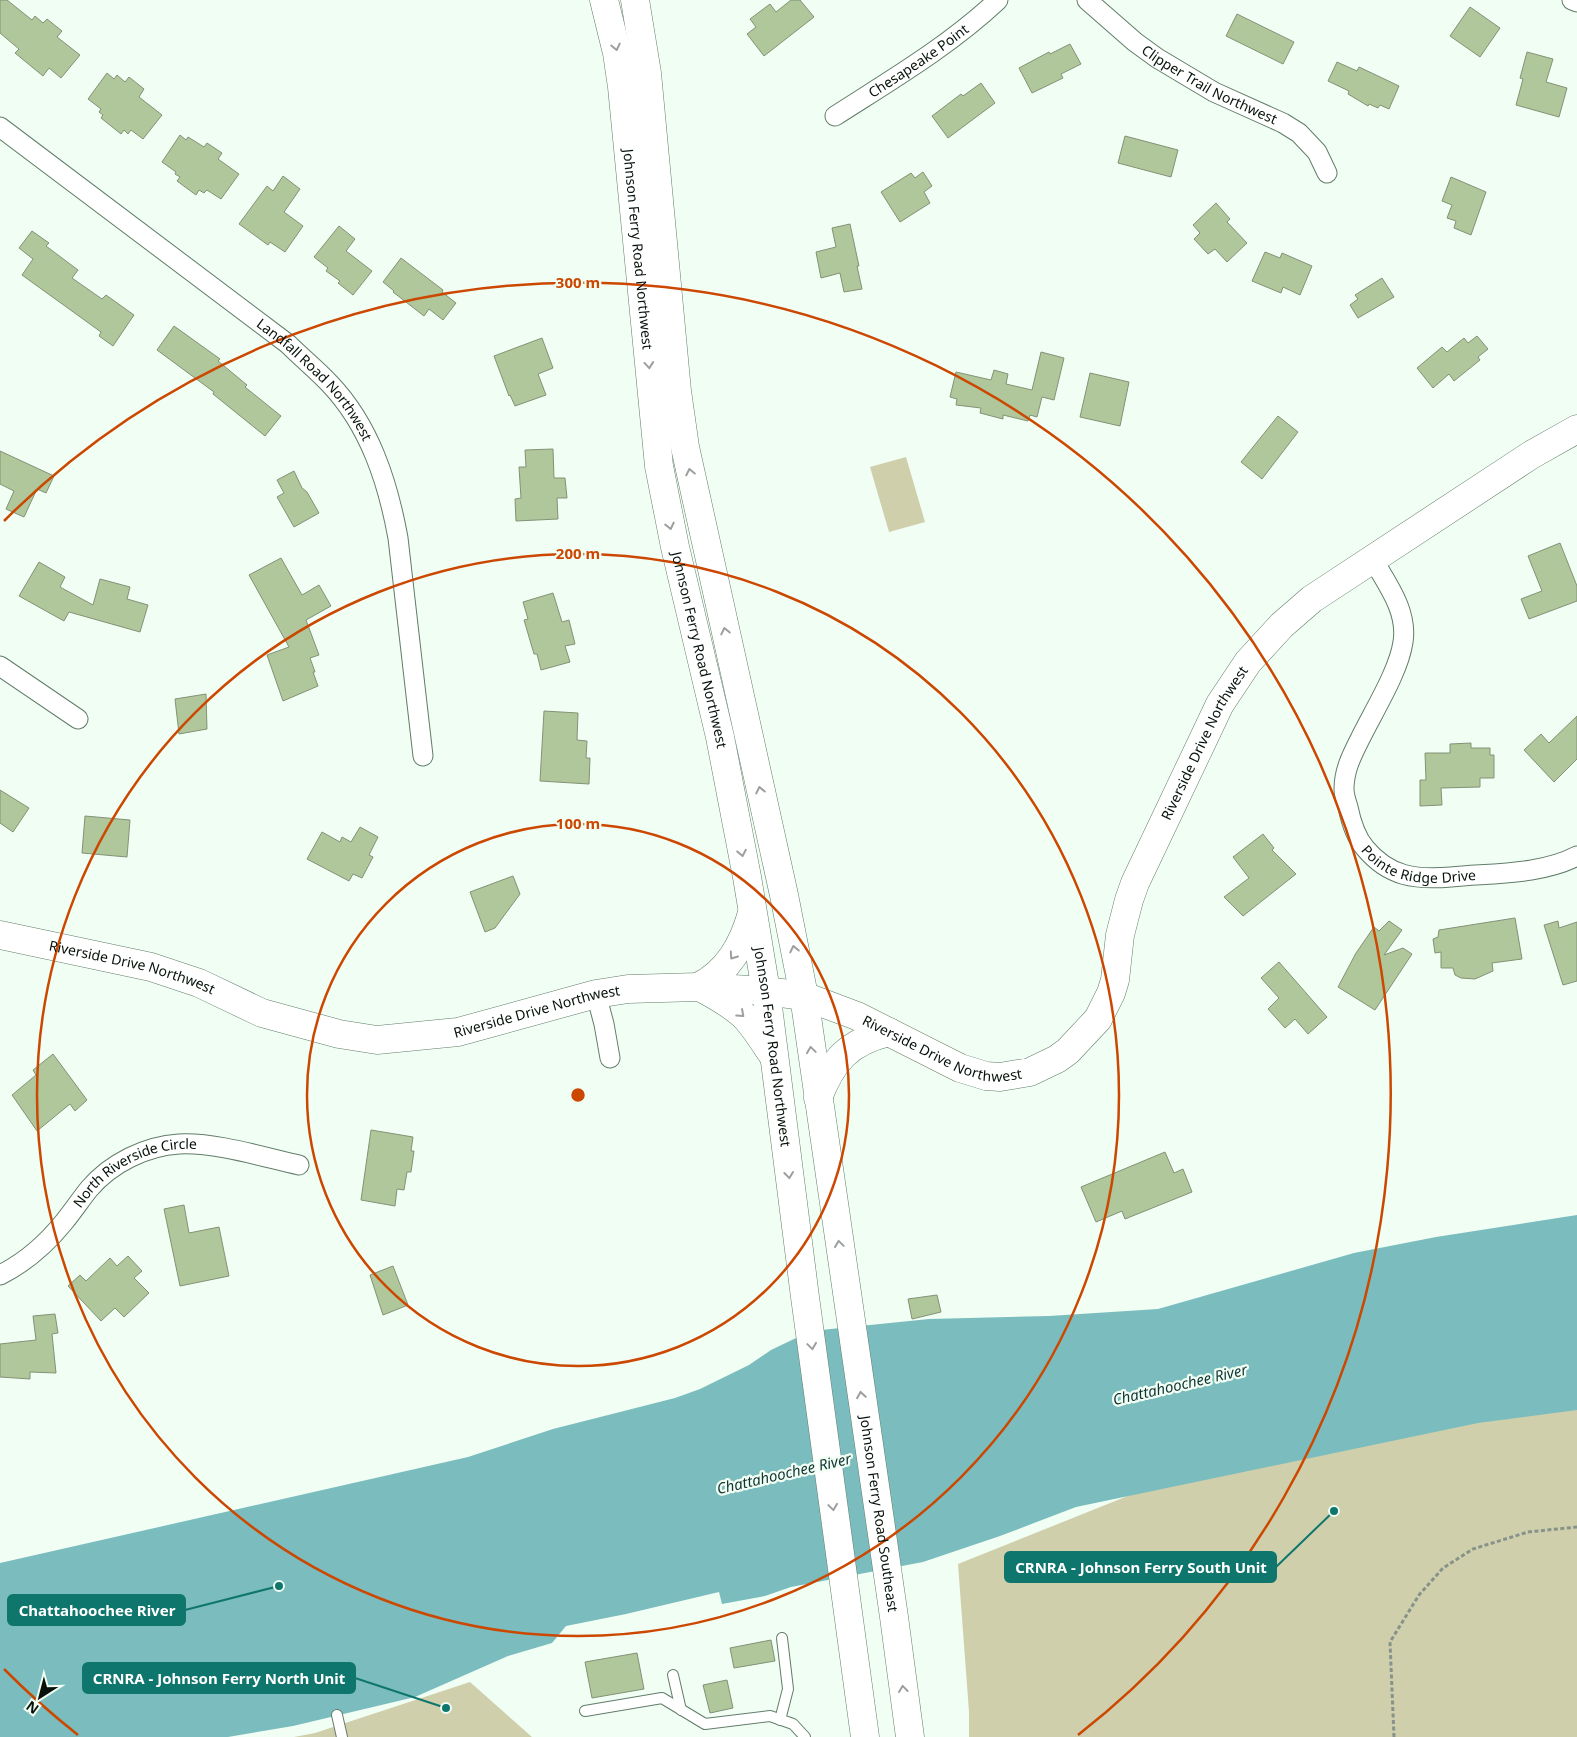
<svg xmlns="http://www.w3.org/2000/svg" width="1577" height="1737" font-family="'Noto Sans',sans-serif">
<rect width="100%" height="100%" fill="#f1fef4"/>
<g fill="#cfcfab">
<polygon points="906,457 925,522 889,532 870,467"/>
<polygon points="1577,1388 1577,1737 969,1737 969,1712 958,1564 1225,1457"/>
<polygon points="470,1682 532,1737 294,1737 315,1733"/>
</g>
<polygon fill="#7bbdbe" points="1577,1215 1577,1410 1478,1423 1076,1507 1000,1536 923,1562 791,1587 765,1596 722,1604 719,1592 626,1614 566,1626 552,1643 508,1656 415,1697 293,1726 228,1737 0,1737 0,1563 468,1457 553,1429 675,1398 700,1389 749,1365 771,1350 796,1338 821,1330 929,1319 1049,1316 1158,1309 1354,1253 1436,1237"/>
<g fill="#afc79a" stroke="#839276">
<polygon points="0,0 7,0 32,20 35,16 43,23 47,19 62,31 57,37 80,55 61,78 49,68 43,76 15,53 19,49 0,33"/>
<polygon points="791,0 800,0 814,17 764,56 747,34 756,27 750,19 770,4 776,12"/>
<polygon points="1470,7 1500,28 1480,57 1450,36"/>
<polygon points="1237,14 1294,42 1283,64 1226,36"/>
<polygon points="1070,44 1081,64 1061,74 1063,78 1032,93 1019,68 1049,52 1050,54"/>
<polygon points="1527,52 1553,59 1546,82 1567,88 1559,117 1516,105 1523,79 1520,78"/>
<polygon points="1337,62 1357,71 1359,67 1399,86 1389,109 1380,105 1378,108 1369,104 1368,106 1348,94 1349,91 1328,81"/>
<polygon points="107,73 114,79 117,75 125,82 129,77 144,89 139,97 162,115 143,139 131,130 128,134 124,130 121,134 101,118 103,115 99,112 101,109 88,99"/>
<polygon points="981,83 995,103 948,138 932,116 961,94 963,96"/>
<polygon points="180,135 186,140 188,137 204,147 207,143 222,153 218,159 239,174 221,199 207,190 204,193 199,190 196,195 177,181 180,177 175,174 176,172 162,162"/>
<polygon points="1125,136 1178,150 1171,177 1118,163"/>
<polygon points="923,172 932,186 924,192 930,203 900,222 881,192 911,173 915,178"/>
<polygon points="283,176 300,189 284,212 303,226 285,252 270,242 268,245 239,224 267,186 273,191"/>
<polygon points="1451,177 1486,192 1471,235 1454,228 1456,221 1447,218 1452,205 1442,201"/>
<polygon points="1216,203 1230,219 1227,222 1247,243 1227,262 1215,249 1208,254 1194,239 1200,233 1193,225"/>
<polygon points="850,224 859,266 857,266 862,289 844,292 840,273 821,278 816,252 836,247 832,228"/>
<polygon points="339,226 355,239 346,251 372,271 353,295 338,283 340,281 326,271 328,268 314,257"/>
<polygon points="32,231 49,243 46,246 78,270 72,278 102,299 106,295 134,315 113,346 99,336 101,332 22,275 33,259 19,248"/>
<polygon points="1265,252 1280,258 1282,253 1312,266 1300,295 1283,287 1281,293 1252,281"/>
<polygon points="401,258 443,290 442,292 456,303 443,320 429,309 424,316 393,292 394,291 383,282"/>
<polygon points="1382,278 1394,297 1358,318 1350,305 1358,299 1355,295"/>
<polygon points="174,326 220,359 218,361 247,385 245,387 281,416 265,436 213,394 214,392 157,350"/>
<polygon points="1477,336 1488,349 1478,357 1480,360 1454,381 1449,374 1433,388 1417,368 1442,347 1447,352 1464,338 1468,343"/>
<polygon points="542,338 553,368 538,374 546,395 515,406 510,395 509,396 494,356"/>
<polygon points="1041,352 1064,358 1054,400 1042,397 1037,417 1030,415 1028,421 1003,415 1003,419 980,413 981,408 956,405 957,399 950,397 956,372 991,380 994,370 1008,374 1006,384 1032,390"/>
<polygon points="1090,373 1129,382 1120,426 1080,417"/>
<polygon points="1278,416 1298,432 1262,479 1241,462"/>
<polygon points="553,449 554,478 565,478 567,498 557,498 558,519 516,521 515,499 521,498 519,467 526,467 525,450"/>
<polygon points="0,451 54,476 46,493 37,489 24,517 6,509 14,491 0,484"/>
<polygon points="294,471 302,488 307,492 319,513 294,527 277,497 284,493 277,480"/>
<polygon points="1560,543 1577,586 1577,601 1529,619 1521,599 1542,591 1528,556"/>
<polygon points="281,558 302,595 319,585 331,606 306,620 319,655 310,658 315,672 313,672 318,686 283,701 267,655 289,647 249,575"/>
<polygon points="39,562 65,577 60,587 93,605 100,579 130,587 127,599 148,605 140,632 69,612 64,621 19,596"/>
<polygon points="553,593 562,622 569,620 575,644 565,646 570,662 541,670 537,654 534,654 524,620 528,619 523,602"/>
<polygon points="206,694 207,729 179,734 175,699"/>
<polygon points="544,711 578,713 577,740 587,741 586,758 590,758 589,784 540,781"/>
<polygon points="1577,716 1577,759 1554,782 1524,750 1541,734 1549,743"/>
<polygon points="1471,743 1471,748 1490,748 1490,755 1494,755 1494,778 1480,778 1480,787 1441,788 1442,805 1420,806 1420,780 1426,780 1425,753 1450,753 1450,744"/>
<polygon points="0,790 29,808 13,832 0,823"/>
<polygon points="85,816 130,820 127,857 82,853"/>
<polygon points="360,827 378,837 369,855 373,857 362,878 353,874 349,881 307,859 322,832 340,842 342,837 351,842"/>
<polygon points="1263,834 1274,848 1272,850 1296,874 1243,916 1224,897 1249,878 1233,857"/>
<polygon points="513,876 520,894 495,928 485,932 470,892"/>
<polygon points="1515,918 1522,959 1492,963 1493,971 1475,979 1461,978 1455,975 1453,968 1441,968 1441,952 1435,953 1433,939 1438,937 1439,930"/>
<polygon points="1389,921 1402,930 1384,955 1403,948 1412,954 1375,1010 1338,987 1356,953 1374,927 1379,931"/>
<polygon points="1558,921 1559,928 1577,922 1577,981 1563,985 1544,925"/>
<polygon points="1279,962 1327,1017 1308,1034 1295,1019 1285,1028 1268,1009 1279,998 1261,978"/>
<polygon points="53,1054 87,1100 75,1111 70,1104 37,1131 12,1095 36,1075 33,1070"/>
<polygon points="371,1130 413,1137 411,1151 414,1151 411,1172 407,1172 404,1190 397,1189 395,1206 361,1200"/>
<polygon points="1165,1152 1174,1173 1183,1169 1192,1192 1125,1219 1122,1211 1096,1222 1081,1187"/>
<polygon points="184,1205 189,1233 219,1227 229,1276 180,1286 164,1209"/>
<polygon points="128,1256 142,1271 134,1278 149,1293 124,1317 115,1308 101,1321 68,1286 80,1275 86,1281 110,1258 117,1266"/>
<polygon points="393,1266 408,1305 383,1315 370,1275"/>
<polygon points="937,1295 941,1312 912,1319 908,1299"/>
<polygon points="55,1314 58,1333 52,1334 56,1373 30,1372 30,1379 0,1377 0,1344 36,1340 33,1316"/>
<polygon points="771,1640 775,1661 734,1668 730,1648"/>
<polygon points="637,1653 644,1689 592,1698 585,1662"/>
<polygon points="727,1680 733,1708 710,1713 703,1685"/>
</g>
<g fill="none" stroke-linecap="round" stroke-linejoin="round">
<g stroke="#617d69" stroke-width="12">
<g id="lane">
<polyline points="673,1675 681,1710"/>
<polyline points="585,1711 662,1698 705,1724 770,1716 793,1724 805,1737"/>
<polyline points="337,1715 342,1737"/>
<polyline points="780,1720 788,1689 782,1638"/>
</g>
</g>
<g stroke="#617d69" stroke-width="21">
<g id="street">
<path id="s1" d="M1087,0L1135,42L1157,58L1214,92L1283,123L1299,133L1317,152L1327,173"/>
<polyline points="1572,0 1577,2"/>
<path id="s2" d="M835,116C891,80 949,46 998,0"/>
<path id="s3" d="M0,127L288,344C302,358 317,370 330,384C370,426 388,483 398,538L423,756"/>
<path id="s4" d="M1372,558C1387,584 1408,611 1403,642C1399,671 1373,712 1360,739C1352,755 1344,770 1344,789C1344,794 1346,801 1348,807C1351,822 1355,836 1365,848C1389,877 1416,880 1451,877C1491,873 1541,875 1577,856"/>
<polyline points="0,666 78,719"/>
<polyline points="596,994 604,1024 610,1058"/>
<path id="s5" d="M0,1275C24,1263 47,1243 64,1222C73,1211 81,1199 89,1189C111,1163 146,1146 179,1144C215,1142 263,1157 299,1165"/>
</g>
</g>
<g stroke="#617d69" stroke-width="29">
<g id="secondary">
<path id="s6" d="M0,935L151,967L199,983L262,1013L339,1034L377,1040L458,1032L596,994L628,989L698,987L766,991L804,996L857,1016L960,1068L986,1076L1000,1077L1030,1072L1057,1059L1068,1051L1098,1019L1111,993L1115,980L1120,935L1129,900L1135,883L1220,704L1248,662L1282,625L1312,599L1531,455L1577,429"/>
</g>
</g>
<g stroke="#617d69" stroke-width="29">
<g id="primary">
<path id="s7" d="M604,0L617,53L622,87L659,466L675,547L720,737L747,877L766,991L805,1297L865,1737"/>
<path id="s8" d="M635,0L647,73L677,391L685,447L784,895L804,996L894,1617L910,1737"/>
<path d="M698,987C728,972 743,945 752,913"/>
<path d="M700,987C716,996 734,1005 746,1018C756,1029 764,1042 772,1054"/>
<path d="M818,1098C832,1060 849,1042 889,1032"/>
</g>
</g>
<polyline stroke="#87938a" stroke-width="3" stroke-dasharray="4 2.5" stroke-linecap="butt" points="1394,1737 1390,1642 1419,1595 1443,1568 1473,1549 1528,1532 1577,1527"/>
<use href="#lane" stroke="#fff" stroke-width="10"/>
<use href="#street" stroke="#fff" stroke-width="19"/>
<use href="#secondary" stroke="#fff" stroke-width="28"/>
<use href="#primary" stroke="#fff" stroke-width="28"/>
</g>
<defs><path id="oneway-chevron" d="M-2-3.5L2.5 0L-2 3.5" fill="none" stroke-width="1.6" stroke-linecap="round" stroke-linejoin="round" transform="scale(1.25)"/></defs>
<g stroke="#9ca09d">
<use href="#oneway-chevron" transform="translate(616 47) rotate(78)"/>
<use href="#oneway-chevron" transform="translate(649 365) rotate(85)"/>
<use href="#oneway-chevron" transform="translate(690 472) rotate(-102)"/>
<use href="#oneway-chevron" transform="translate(670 526) rotate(77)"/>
<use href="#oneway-chevron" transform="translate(725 631) rotate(-102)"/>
<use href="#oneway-chevron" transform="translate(760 790) rotate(-102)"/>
<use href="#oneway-chevron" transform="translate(742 853) rotate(79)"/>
<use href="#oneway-chevron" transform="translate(794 949) rotate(-102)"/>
<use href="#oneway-chevron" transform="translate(733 956) rotate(125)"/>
<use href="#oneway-chevron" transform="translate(741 1014) rotate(42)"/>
<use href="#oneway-chevron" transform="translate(811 1050) rotate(-98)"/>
<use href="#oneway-chevron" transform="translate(789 1175) rotate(83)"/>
<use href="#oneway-chevron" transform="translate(839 1244) rotate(-98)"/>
<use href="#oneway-chevron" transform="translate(812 1346) rotate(82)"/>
<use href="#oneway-chevron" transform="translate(861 1395) rotate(-99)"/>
<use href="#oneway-chevron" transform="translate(833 1507) rotate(82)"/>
<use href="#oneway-chevron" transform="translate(903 1689) rotate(-97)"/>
</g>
<g fill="none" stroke="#cc4700" stroke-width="2.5">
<circle cx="578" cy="1095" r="271"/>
<circle cx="578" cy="1095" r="541"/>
<path d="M78 1735A812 812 0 0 1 4 1669M4 521A812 812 0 1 1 1078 1735"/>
</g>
<g text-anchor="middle" stroke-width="4.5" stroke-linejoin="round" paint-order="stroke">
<g font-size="14" fill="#07120a" stroke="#f1fef4">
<text dy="5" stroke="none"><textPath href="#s2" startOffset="100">Chesapeake Point</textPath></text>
<text dy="5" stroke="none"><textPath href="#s1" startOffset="150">Clipper Trail Northwest</textPath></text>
<text dy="5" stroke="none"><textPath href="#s7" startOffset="252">Johnson Ferry Road Northwest</textPath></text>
<text dy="5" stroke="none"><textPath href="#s3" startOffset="405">Landfall Road Northwest</textPath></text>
<text dy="5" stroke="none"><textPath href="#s7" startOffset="658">Johnson Ferry Road Northwest</textPath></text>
<text dy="5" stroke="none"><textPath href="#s6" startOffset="1456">Riverside Drive Northwest</textPath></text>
<text dy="5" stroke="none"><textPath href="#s4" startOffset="374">Pointe Ridge Drive</textPath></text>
<text dy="5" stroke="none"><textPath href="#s6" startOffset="136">Riverside Drive Northwest</textPath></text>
<text dy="5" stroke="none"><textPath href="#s6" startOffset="556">Riverside Drive Northwest</textPath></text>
<text dy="5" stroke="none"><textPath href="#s6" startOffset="976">Riverside Drive Northwest</textPath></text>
<text dy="5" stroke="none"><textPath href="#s7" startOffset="1062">Johnson Ferry Road Northwest</textPath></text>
<text dy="5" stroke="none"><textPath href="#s5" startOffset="175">North Riverside Circle</textPath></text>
<text dy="5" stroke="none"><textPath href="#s8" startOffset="1535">Johnson Ferry Road Southeast</textPath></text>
</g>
<g font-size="15" font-style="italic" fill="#113334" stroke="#f1fef4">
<text transform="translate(1180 1385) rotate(-13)" y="5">Chattahoochee River</text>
<text transform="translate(784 1474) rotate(-13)" y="5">Chattahoochee River</text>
</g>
</g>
<circle cx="578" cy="1095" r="8" fill="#cc4700" stroke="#f1fef4" stroke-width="2.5"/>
<g font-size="15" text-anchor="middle" font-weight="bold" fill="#cc4700" stroke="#f1fef4" stroke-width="4.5" stroke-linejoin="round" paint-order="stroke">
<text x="578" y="288">300 m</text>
<text x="578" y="559">200 m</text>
<text x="578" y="829">100 m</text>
</g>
<path fill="none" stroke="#0f766e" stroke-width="2" d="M1334 1511L1276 1567M279 1586L185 1610M446 1708L355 1678"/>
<g fill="#0f766e" stroke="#f1fef4" stroke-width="2">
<circle cx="1334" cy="1511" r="5"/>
<circle cx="279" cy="1586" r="5"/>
<circle cx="446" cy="1708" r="5"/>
</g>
<g fill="#0f766e" stroke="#0f766e" stroke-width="2">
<rect x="1005" y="1552" width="271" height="30" rx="5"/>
<rect x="8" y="1595" width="177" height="30" rx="5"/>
<rect x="83" y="1663" width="272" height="30" rx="5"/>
</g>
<g font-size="15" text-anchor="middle" font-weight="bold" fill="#fff">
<text x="1141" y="1573">CRNRA - Johnson Ferry South Unit</text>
<text x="97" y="1616">Chattahoochee River</text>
<text x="219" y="1684">CRNRA - Johnson Ferry North Unit</text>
</g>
<g transform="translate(40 1697) rotate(216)" stroke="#f1fef4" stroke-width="4" paint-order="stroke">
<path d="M0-4L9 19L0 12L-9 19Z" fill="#07120a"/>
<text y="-8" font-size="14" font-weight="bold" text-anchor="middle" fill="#07120a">N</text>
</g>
</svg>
